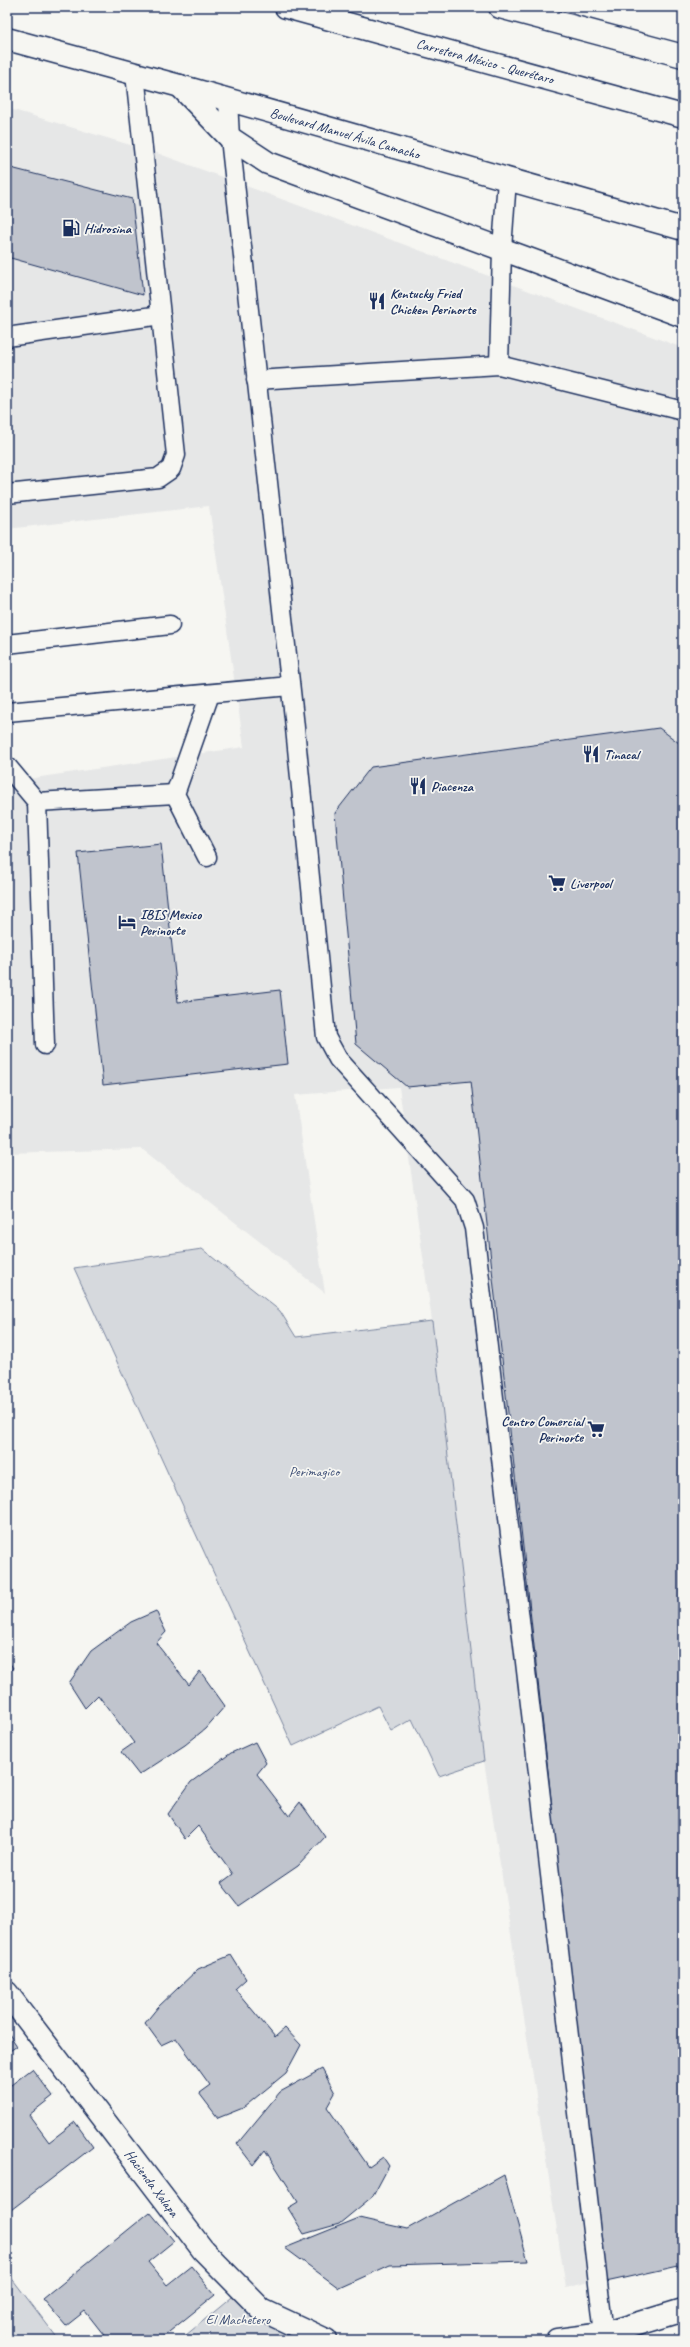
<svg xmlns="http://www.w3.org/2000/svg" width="690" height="2347" font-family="Caveat,sans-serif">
<rect width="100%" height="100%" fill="#f6f6f2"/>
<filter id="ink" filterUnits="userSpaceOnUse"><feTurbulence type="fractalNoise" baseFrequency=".025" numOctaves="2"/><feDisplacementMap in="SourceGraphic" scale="8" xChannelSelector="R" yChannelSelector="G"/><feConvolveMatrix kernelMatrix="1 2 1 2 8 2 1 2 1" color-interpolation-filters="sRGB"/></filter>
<g filter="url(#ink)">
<polygon fill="#e6e7e7" points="7,108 157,153 683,348 683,2257 566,2288 484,1761 432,1321 399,1087 295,1095 325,1293 142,1149 7,1153 7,782 244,747 209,506 7,529"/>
<g fill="#d6d9dd" stroke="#78849e">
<polygon points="202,1249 280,1311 296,1337 432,1321 484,1761 439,1776 412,1719 391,1731 378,1706 293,1746 74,1268"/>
<polygon points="7,2272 59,2340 7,2340"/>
<polygon points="237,2293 305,2340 180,2340"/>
</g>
<g fill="#c0c4cd" stroke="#1b2f5e">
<polygon points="7,167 132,199 143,295 7,257"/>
<polygon points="659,728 683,746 683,2265 606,2282 584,2114 548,1771 471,1081 407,1087 356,1044 335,813 371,767"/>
<polygon points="161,844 178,1002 280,990 288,1064 103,1085 78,853"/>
<polygon points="156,1611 166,1632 156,1643 189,1685 200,1671 225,1706 205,1729 185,1745 139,1775 121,1752 134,1743 98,1695 85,1708 69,1683 91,1651 131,1622"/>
<polygon points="7,1659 13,1668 7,1674"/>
<polygon points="255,1742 266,1763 257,1774 289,1816 300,1802 325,1837 298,1866 239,1906 221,1883 233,1874 198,1826 185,1839 168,1814 191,1782 231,1753"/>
<polygon points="231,1955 246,1979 235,1989 275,2037 285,2028 301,2045 286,2073 243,2108 218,2118 199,2093 210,2085 176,2038 161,2045 145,2023 158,2007 198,1969"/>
<polygon points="7,2031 17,2046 7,2053"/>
<polygon points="32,2069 53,2096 29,2115 49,2142 75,2122 93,2147 7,2213 7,2088"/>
<polygon points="322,2069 335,2093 327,2107 369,2167 383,2157 389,2166 373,2196 339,2224 304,2234 288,2208 298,2202 265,2150 253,2165 237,2144 280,2092"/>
<polygon points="504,2175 528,2261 390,2265 339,2288 285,2248 359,2218 407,2229"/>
<polygon points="150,2212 174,2241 148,2262 167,2285 191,2266 215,2295 159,2340 106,2340 107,2339 85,2311 66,2326 43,2299"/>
</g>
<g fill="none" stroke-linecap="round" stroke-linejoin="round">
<g stroke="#1b2f5e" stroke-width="21">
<g id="lane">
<polyline points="228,100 230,138 294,718 326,1037 338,1059 465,1200 474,1228 604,2334"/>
<polyline points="7,337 161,315"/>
<polyline points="499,365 502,249 507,179"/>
<polyline points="256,380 499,365 683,411"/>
<polyline points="7,494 158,478 171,469 176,455 135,74"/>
<polyline points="7,644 170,625"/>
<polyline points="7,712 290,686"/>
<polyline points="7,766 37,802 45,1045"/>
<polyline points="37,802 175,794"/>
<polyline points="207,857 175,794 210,694"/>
</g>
</g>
<g stroke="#1b2f5e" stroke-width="25">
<g id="secondary">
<polyline points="180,86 230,138 268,163 683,316"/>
<polyline points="7,1993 203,2250 262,2310 326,2340"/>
<polyline points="557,2340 604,2334 683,2310"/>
</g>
</g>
<g stroke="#1b2f5e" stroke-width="25">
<polyline id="primary" points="7,39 180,86 683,229"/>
</g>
<g stroke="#1b2f5e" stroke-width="25">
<g id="highway">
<polyline points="286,7 683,116"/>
<polyline points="500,7 683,56"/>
</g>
</g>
<use href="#lane" stroke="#f6f6f2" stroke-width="18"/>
<use href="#secondary" stroke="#f6f6f2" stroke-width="22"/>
<use href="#primary" stroke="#f6f6f2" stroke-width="22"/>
<use href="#highway" stroke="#f6f6f2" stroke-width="22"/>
</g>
</g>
<defs>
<g id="fuel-bare" transform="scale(1.38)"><path d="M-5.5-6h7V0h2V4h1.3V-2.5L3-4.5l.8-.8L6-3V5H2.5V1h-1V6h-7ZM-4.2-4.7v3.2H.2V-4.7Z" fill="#1b2f5e" stroke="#f6f6f2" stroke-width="2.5" paint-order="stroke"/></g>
<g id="restaurant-bare" transform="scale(1.38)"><path d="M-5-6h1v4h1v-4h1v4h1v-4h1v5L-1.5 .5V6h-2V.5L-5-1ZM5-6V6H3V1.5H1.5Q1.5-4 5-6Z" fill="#1b2f5e" stroke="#f6f6f2" stroke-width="2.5" paint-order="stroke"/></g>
<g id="supermarket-bare" transform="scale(1.38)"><path d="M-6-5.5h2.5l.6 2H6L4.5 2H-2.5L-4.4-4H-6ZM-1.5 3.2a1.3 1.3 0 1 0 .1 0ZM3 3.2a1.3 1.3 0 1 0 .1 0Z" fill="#1b2f5e" stroke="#f6f6f2" stroke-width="2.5" paint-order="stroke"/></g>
<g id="hotel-bare" transform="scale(1.38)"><path d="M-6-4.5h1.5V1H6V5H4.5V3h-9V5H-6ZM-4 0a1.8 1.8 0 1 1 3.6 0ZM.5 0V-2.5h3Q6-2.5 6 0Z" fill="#1b2f5e" stroke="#f6f6f2" stroke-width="2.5" paint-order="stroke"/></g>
</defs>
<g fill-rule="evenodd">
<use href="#fuel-bare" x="71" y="228"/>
<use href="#restaurant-bare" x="377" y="301"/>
<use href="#restaurant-bare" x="591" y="754"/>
<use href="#restaurant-bare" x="418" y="786"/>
<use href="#supermarket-bare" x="557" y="883"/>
<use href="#hotel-bare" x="127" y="922"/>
<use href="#supermarket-bare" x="596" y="1429"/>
</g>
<g text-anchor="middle" stroke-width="3.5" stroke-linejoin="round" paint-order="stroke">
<g font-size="14" fill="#1b2f5e" stroke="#f6f6f2">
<text transform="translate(485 61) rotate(15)" y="5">Carretera México - Querétaro</text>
<text transform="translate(345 133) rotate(16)" y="5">Boulevard Manuel Ávila Camacho</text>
<text transform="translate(152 2183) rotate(53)" y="5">Hacienda Xalapa</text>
</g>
<g font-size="14" font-weight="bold" fill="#1b2f5e" stroke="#f6f6f2" text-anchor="start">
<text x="84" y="233">Hidrosina</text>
<text x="390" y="298">Kentucky Fried<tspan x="390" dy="16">Chicken Perinorte</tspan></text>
<text x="604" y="759">Tinacal</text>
<text x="431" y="791">Piacenza</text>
<text x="570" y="888">Liverpool</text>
<text x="140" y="919">IBIS Mexico<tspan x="140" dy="16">Perinorte</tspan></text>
<text x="583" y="1426" text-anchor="end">Centro Comercial<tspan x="583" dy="16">Perinorte</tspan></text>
</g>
<g font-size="14" fill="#405177" stroke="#f6f6f2">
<text x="314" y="1476">Perimagico</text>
<text x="238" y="2324">El Machetero</text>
</g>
</g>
<rect width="690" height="2347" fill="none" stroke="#f6f6f2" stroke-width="24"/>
<rect x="12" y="12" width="666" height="2323" fill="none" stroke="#1b2f5e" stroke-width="1.5" filter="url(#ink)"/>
</svg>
